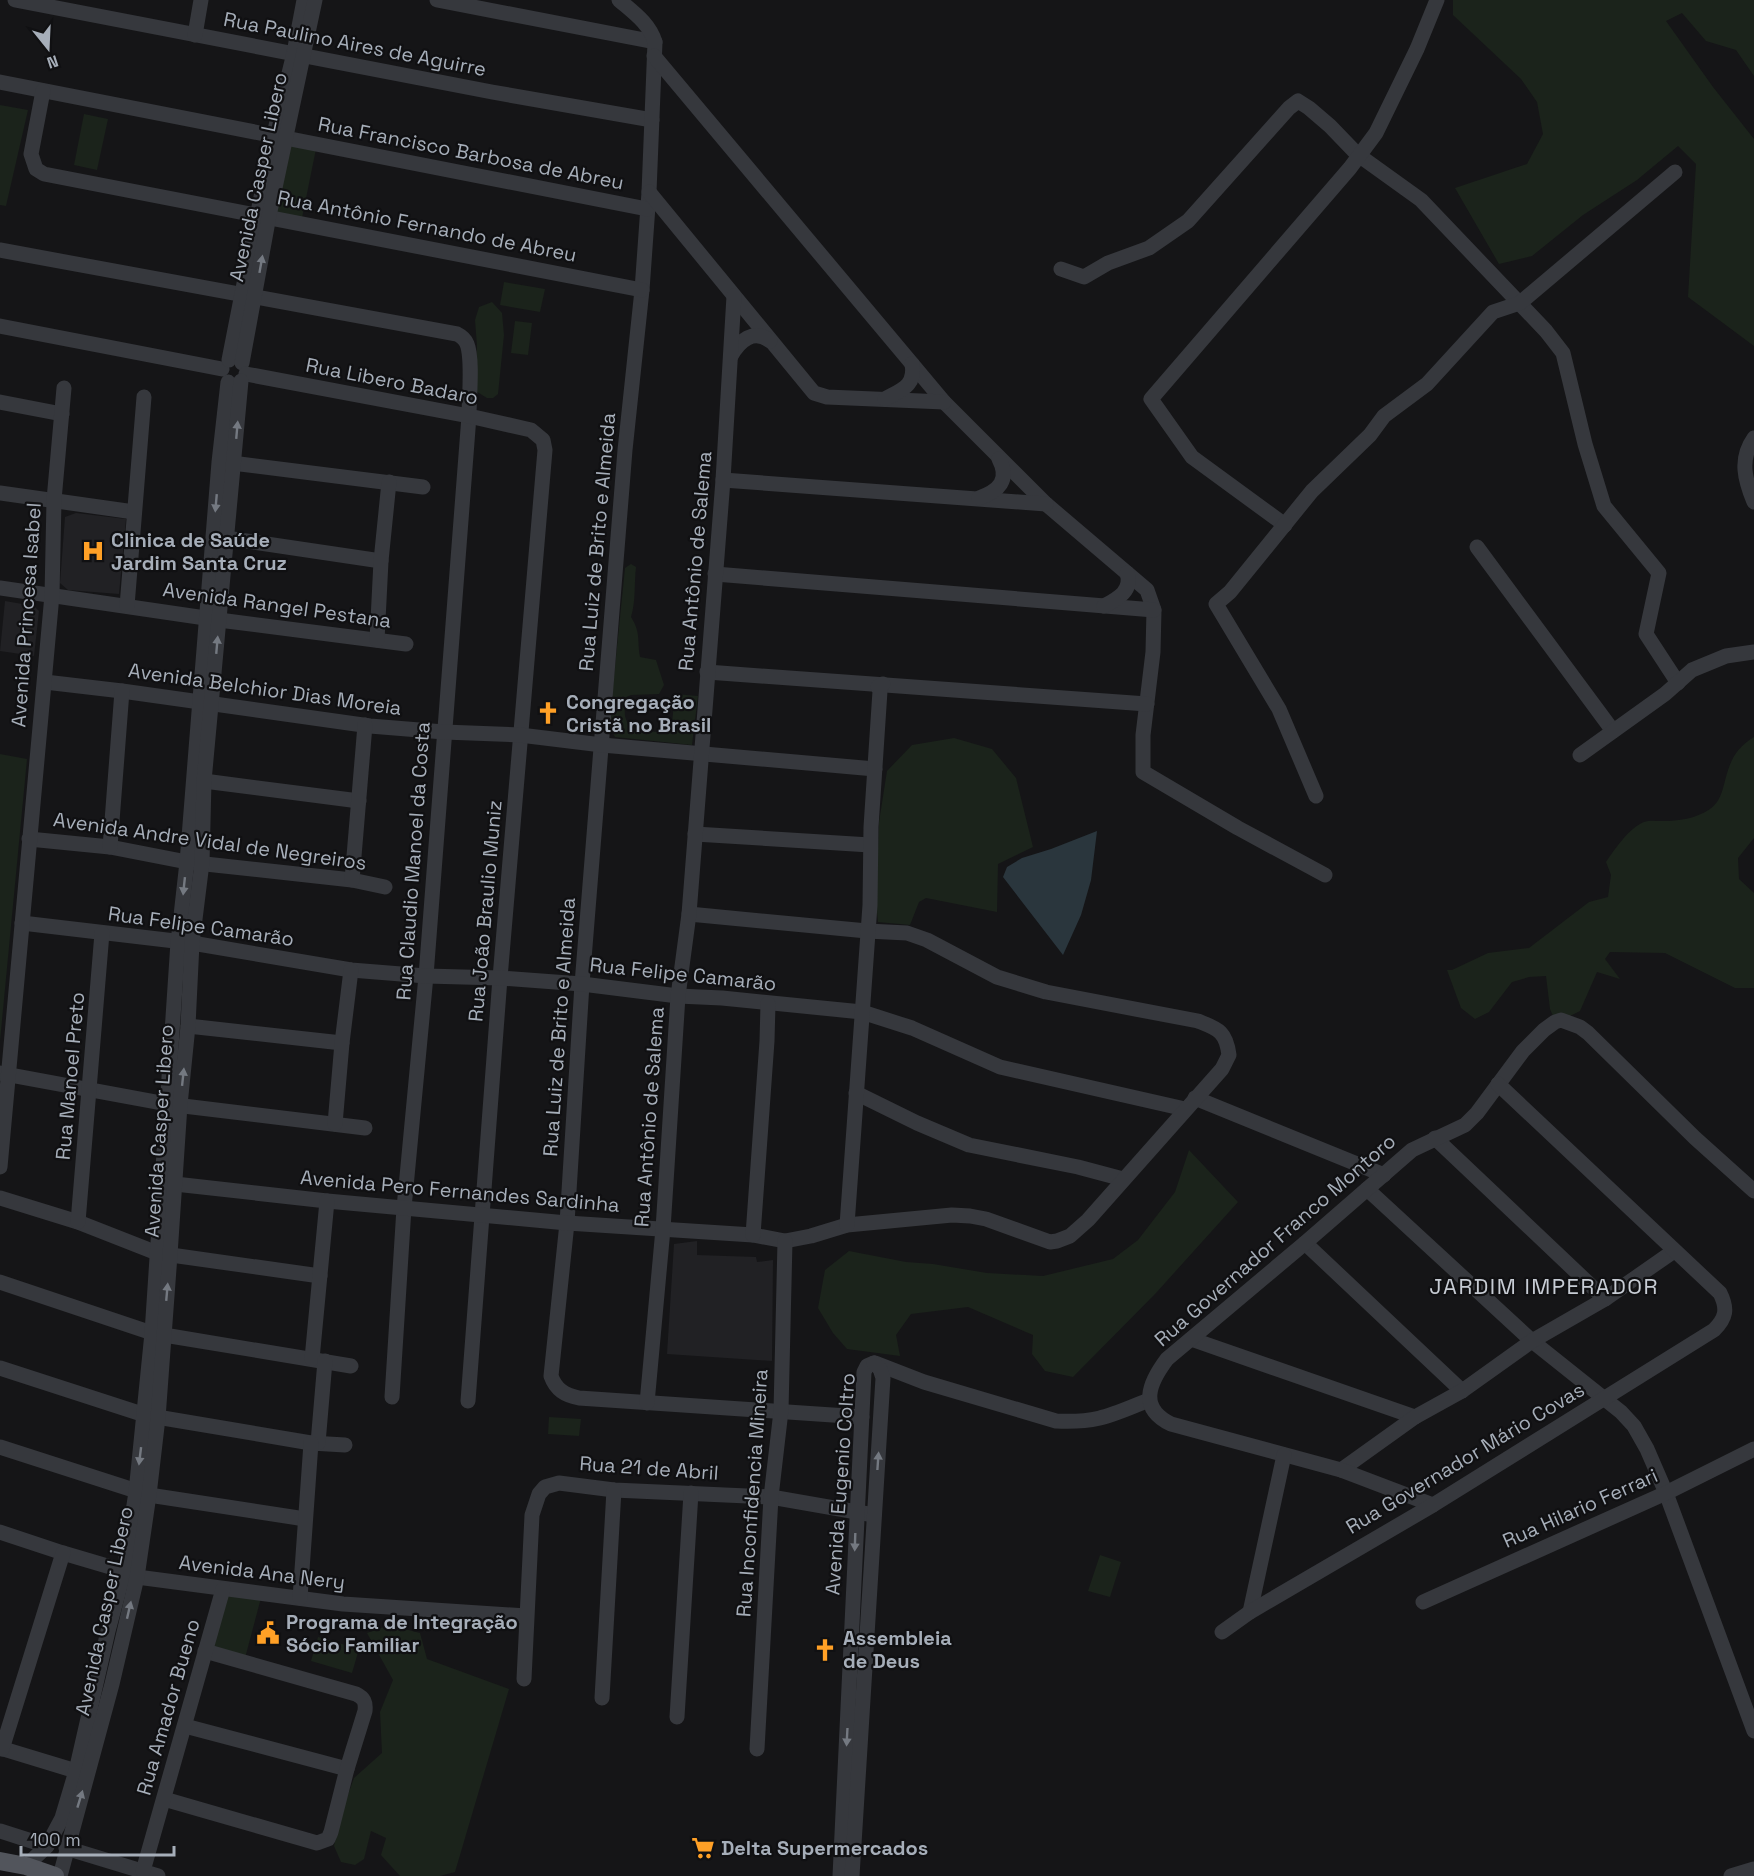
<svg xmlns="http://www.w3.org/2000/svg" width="1754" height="1876" font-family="'Space Grotesk',sans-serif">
<rect width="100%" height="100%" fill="#151517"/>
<g fill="#212124">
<polygon points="76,513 126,519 119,594 68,590 60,583 65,517"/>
<polygon points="5,601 34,606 39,611 34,656 0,651"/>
<polygon points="697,1241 697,1255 756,1257 757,1262 773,1260 772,1361 667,1354 674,1244"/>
</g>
<g fill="#1b231b">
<polygon points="1453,0 1754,0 1754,76 1736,50 1706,41 1682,13 1666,21 1713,87 1754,139 1754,346 1688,297 1696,164 1678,146 1637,180 1583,215 1532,256 1499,264 1455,188 1527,164 1543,134 1537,102 1521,79 1453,15"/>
<polygon points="0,105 28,110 6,206 0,205"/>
<polygon points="84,114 108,119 97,170 74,165"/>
<polygon points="287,139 317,144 301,223 271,217"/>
<polygon points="504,282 545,289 540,312 500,305"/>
<polygon points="492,302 502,313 504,335 498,394 493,398 487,398 474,390 477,346 475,320 479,307"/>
<polygon points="515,321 532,323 528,355 511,353"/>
<path d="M631,564L636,567C634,584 636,601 631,617C641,633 637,639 640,657L656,660L664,685L659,694L631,695L624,698L625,716L628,725C642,732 656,732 671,732L675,694L698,696L692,745L615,737L609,726L625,568Z"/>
<path d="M1754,737V838L1738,858L1739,879L1754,893V988H1735L1665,953L1610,952L1605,959L1620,979L1597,972L1580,1011L1556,1023L1550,1009L1546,976L1529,977L1512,982L1489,1012L1475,1019L1461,1008L1447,970H1452L1488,953L1529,948L1589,902L1608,897L1611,875L1606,862C1615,849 1629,828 1644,822C1649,820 1656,821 1662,821C1679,821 1695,819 1710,809C1732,794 1717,759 1754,737Z"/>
<polygon points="954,738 992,749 1016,778 1033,847 998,864 997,912 926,898 919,902 910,925 878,922 876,901 879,822 887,771 912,745"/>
<polygon points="0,754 27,759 0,1041"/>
<polygon points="1189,1150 1238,1202 1156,1293 1073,1377 1045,1371 1032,1354 1033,1335 968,1307 911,1314 896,1335 900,1356 847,1349 833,1333 818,1308 825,1270 849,1251 906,1262 933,1264 987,1273 1043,1276 1113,1259 1138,1240 1175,1192"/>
<polygon points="549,1417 581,1419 579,1436 548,1434"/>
<polygon points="1100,1555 1121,1562 1110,1597 1088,1591"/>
<polygon points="223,1589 262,1594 244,1662 205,1651"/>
<polygon points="389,1625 420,1633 427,1659 509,1689 455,1872 440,1876 400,1876 381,1855 386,1838 371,1831 364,1859 355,1865 341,1862 334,1846 342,1811 354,1778 382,1753 380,1712 393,1680 367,1633"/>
<polygon points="318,1637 359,1649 352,1673 311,1661"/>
</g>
<polygon fill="#2a363d" points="1097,831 1091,880 1081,915 1063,955 1003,877 1007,867 1022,858 1051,849"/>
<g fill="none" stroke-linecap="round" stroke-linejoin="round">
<g stroke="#36383d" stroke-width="15">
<polyline points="15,0 492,92 652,120"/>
<polyline points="437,0 655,42"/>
<path d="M619,0C634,13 649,23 655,42L649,192L642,290L625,450L582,984L567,1223L551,1376C556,1390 565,1395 579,1398L862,1417"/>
<polyline points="195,35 201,0"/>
<polyline points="654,56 944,402 1046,504 1147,590 1154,610 1153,652 1143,735 1143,772 1238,828 1325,875"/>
<path d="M0,82C216,124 431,167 647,209"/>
<polyline points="43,91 31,154 36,169 44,174 642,290"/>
<polyline points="649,192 814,393 827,397 944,402"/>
<path d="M0,250L457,334C461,336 465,339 467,344C473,359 469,398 469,416L426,976L404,1208L392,1397"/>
<polyline points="1061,269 1084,277 1108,263 1149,248 1188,221 1289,108 1298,101 1309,108 1330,126 1357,154 1421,200 1546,331 1563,353 1585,444 1604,506 1659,573 1646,634 1678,683"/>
<polyline points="0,326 222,369"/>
<path d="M731,356C739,341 754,328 770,341"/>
<polyline points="229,360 271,146 294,53 304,0"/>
<polyline points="242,363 269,216 315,0"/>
<polyline points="246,374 469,416 531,430 543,440 545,450 542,485 500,978 468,1401"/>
<path d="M885,399C901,390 916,386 912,364"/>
<polyline points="0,402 62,414"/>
<path d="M1754,438C1739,459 1745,480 1754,502"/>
<polyline points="224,462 423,487"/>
<polyline points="723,480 1046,504"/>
<polyline points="0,493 134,512"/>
<path d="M979,498C999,491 1010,480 999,459"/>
<polyline points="1285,525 1192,457 1151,399 1350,168 1376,133 1417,49 1437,0"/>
<polyline points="226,538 381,561"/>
<polyline points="1477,547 1613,731"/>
<polyline points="715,574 1154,610"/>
<polyline points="0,588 219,620 406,644"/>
<polyline points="127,606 144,397"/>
<path d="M1104,606C1117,599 1133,591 1127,573"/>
<polyline points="377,640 381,561 389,482"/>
<polyline points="707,672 1147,704"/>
<polyline points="45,682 122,691 370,726 444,732 520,735 602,745 875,769"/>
<polyline points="1580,755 1665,694 1692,670 1726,656 1754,652"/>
<polyline points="204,781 359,801"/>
<polyline points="1316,796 1279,709 1216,604 1230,592 1312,491 1370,435 1384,416 1427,384 1493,312 1520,303 1675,172"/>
<polyline points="695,834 870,845"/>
<polyline points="29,839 110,847 187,862 352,880 385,887"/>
<polyline points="110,847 122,691"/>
<polyline points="352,880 365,725"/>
<polyline points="22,923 192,943 351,970 426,976 500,978 582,984 678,996 722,998 862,1012 912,1028 1000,1067 1185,1109"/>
<polyline points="188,1026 342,1043"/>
<polyline points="0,1073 167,1104 365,1128"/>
<polyline points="856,1093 917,1123 969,1145 1078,1167 1123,1179"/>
<polyline points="1195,1098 1384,1175"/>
<polyline points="335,1124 342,1043 351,970"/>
<polyline points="1435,1138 1605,1299"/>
<polyline points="0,1167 52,595 54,500 64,388"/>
<path d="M175,1184L327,1201L567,1223L753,1235L785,1241L811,1236L847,1225L952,1215L970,1216L986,1219L1050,1242L1057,1241L1070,1236L1088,1220L1222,1069L1229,1055C1226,1031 1218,1029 1198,1021L1046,992L997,977L927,940L907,933L867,931L689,914"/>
<polyline points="1367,1189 1532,1341 1621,1412 1634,1426 1647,1449 1666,1493 1754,1731"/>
<polyline points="0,1198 78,1222 157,1253 320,1276"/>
<polyline points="78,1222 102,933"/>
<polyline points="847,1225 870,905 871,827 880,691 878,687 883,684"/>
<polyline points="753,1235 767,1041 768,1004"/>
<polyline points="1305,1243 1462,1391"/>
<polyline points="0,1282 152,1333 351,1366"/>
<polyline points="1191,1339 1415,1417"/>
<polyline points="312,1359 327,1201"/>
<path d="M875,1363L924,1382L1056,1421C1099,1423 1111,1415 1149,1400"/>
<polyline points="0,1368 145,1415 311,1443 345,1445"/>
<polyline points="647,1403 663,1229 678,996 689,914 723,480 734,296"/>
<polyline points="318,1443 325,1361"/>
<polyline points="0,1447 149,1495 305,1519"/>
<polyline points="1341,1470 1415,1417 1462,1391 1532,1341 1605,1299 1674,1251"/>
<path d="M1433,1505L1341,1470L1171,1424C1138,1408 1149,1383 1167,1359L1305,1243L1412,1150L1465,1125L1477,1113L1523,1051L1544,1030L1555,1022L1561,1020L1580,1027L1588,1033L1695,1138L1754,1191"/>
<polyline points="0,1532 63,1553 124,1571 137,1577 343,1604 526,1616"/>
<polyline points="300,1598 311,1443"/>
<polyline points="1423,1602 1666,1493 1754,1449"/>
<polyline points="1250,1612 1284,1455"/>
<path d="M1222,1632L1250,1612L1433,1505L1714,1330C1726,1318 1728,1309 1720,1293L1498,1084"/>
<polyline points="524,1679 532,1515 539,1494 545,1487 559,1483 614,1490 771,1497 874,1515"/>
<polyline points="602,1698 614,1490"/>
<polyline points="677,1717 691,1493"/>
<polyline points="185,1726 347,1769"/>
<polyline points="0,1748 76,1771"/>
<polyline points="2,1749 63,1553"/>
<polyline points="757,1749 771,1497 781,1411 785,1241"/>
<path d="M164,1799L317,1843L328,1839L331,1832L347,1769L365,1711C366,1702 364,1698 356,1694L205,1651"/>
<polyline points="0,1831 47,1846"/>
<polyline points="66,1848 158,1876"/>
<polyline points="26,1866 47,1846 62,1818 76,1771 108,1631 124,1571 136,1492 152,1333 178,942 187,862 219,462 228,382"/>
<polyline points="143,1871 223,1589"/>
<polyline points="60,1876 112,1684 137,1577 149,1495 158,1418 170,1255 180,1105 188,1026 192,943 202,863 204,781 241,381"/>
<polyline points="840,1876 864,1372 867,1366 874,1363"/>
<polyline points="852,1876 883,1378 880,1369 874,1363"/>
<polyline points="1731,1876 1754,1869"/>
</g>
<polyline stroke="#52555c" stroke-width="18" points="0,1861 26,1866 55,1876"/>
</g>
<defs><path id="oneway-solid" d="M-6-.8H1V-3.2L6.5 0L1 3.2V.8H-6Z" transform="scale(1.5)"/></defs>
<g fill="#747981">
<use href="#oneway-solid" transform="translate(261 264) rotate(-80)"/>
<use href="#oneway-solid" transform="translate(237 430) rotate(-85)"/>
<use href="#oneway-solid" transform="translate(216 503) rotate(95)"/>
<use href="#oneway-solid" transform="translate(217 645) rotate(-85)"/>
<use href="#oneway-solid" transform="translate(184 886) rotate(96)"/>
<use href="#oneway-solid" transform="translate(183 1077) rotate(-84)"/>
<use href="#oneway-solid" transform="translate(167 1292) rotate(-85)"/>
<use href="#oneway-solid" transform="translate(140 1456) rotate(97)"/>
<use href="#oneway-solid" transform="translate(878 1461) rotate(-86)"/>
<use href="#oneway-solid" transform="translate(855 1542) rotate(92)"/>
<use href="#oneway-solid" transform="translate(129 1610) rotate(-77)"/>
<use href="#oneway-solid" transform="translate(847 1737) rotate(93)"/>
<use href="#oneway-solid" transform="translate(80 1799) rotate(-73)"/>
</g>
<defs>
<g id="hospital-bare" transform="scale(1.8)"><path d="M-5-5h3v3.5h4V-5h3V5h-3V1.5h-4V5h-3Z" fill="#ffa026" stroke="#101012" stroke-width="2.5" paint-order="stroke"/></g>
<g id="church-bare" transform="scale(1.8)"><path d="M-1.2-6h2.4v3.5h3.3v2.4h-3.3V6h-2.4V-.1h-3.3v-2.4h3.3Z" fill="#ffa026" stroke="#101012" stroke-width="2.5" paint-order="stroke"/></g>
<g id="civic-bare" transform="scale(1.8)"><path d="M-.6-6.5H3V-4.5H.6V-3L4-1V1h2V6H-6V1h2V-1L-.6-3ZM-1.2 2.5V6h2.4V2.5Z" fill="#ffa026" stroke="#101012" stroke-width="2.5" paint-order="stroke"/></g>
<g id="supermarket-bare" transform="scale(1.8)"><path d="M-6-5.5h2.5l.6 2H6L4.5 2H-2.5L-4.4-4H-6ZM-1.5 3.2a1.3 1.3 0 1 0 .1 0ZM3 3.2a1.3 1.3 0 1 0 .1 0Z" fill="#ffa026" stroke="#101012" stroke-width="2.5" paint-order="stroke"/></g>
</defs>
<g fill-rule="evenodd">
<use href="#hospital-bare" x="93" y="551"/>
<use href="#church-bare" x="548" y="713"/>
<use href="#civic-bare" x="268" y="1633"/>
<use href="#church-bare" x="825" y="1650"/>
<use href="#supermarket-bare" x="703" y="1848"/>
</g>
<g text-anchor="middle" stroke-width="4.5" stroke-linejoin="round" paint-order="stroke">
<g font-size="20" fill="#a6aeb9" stroke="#101012">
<text transform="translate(355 44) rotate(11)" y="7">Rua Paulino Aires de Aguirre</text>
<text transform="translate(471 153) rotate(11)" y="7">Rua Francisco Barbosa de Abreu</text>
<text transform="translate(258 177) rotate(-78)" y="7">Avenida Casper Libero</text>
<text transform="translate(427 226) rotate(11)" y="7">Rua Antônio Fernando de Abreu</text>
<text transform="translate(392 381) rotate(11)" y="7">Rua Libero Badaro</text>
<text transform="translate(597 542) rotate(-85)" y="7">Rua Luiz de Brito e Almeida</text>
<text transform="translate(695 561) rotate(-85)" y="7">Rua Antônio de Salema</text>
<text transform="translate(277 605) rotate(8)" y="7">Avenida Rangel Pestana</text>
<text transform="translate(26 615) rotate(-86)" y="7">Avenida Princesa Isabel</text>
<text transform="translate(265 689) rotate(8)" y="7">Avenida Belchior Dias Moreia</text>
<text transform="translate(210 841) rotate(8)" y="7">Avenida Andre Vidal de Negreiros</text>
<text transform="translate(413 861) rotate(-86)" y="7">Rua Claudio Manoel da Costa</text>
<text transform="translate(485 911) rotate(-85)" y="7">Rua João Braulio Muniz</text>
<text transform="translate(201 926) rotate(8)" y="7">Rua Felipe Camarão</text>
<text transform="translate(683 974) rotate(6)" y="7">Rua Felipe Camarão</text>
<text transform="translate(559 1027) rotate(-86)" y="7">Rua Luiz de Brito e Almeida</text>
<text transform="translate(70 1076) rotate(-85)" y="7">Rua Manoel Preto</text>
<text transform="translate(649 1117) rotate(-86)" y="7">Rua Antônio de Salema</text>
<text transform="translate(159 1131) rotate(-86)" y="7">Avenida Casper Libero</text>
<text transform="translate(460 1191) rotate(5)" y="7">Avenida Pero Fernandes Sardinha</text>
<text transform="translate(1275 1240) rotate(-41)" y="7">Rua Governador Franco Montoro</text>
<text transform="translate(1465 1458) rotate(-31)" y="7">Rua Governador Mário Covas</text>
<text transform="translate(649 1468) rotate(4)" y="7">Rua 21 de Abril</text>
<text transform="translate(840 1484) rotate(-86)" y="7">Avenida Eugenio Coltro</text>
<text transform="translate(752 1493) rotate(-86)" y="7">Rua Inconfidencia Mineira</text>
<text transform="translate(1580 1508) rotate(-24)" y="7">Rua Hilario Ferrari</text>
<text transform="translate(262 1572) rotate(7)" y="7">Avenida Ana Nery</text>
<text transform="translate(104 1611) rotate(-78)" y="7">Avenida Casper Libero</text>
<text transform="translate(168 1707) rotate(-74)" y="7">Rua Amador Bueno</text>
</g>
<g font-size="20" font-weight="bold" fill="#a6aeb9" stroke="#101012" text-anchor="start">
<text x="111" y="547">Clinica de Saúde<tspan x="111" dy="23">Jardim Santa Cruz</tspan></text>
<text x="566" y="709">Congregação<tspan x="566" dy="23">Cristã no Brasil</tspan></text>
<text x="286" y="1629">Programa de Integração<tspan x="286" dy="23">Sócio Familiar</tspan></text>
<text x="843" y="1645">Assembleia<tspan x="843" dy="23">de Deus</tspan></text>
<text x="721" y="1855">Delta Supermercados</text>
</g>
<g font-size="22" letter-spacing="1.5" fill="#c7ccd4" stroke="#101012">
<text x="1544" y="1294">JARDIM IMPERADOR</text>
</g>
</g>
<g transform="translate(48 48) rotate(162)" stroke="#101012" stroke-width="4.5" paint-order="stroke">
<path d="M0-4.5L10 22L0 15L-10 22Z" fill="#a6aeb9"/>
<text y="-9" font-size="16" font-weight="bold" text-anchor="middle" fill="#a6aeb9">N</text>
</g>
<path d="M21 1846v9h153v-9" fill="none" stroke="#a6aeb9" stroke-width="3"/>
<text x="30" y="1846" font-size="18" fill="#a6aeb9" stroke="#101012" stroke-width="4.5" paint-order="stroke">100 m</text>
</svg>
